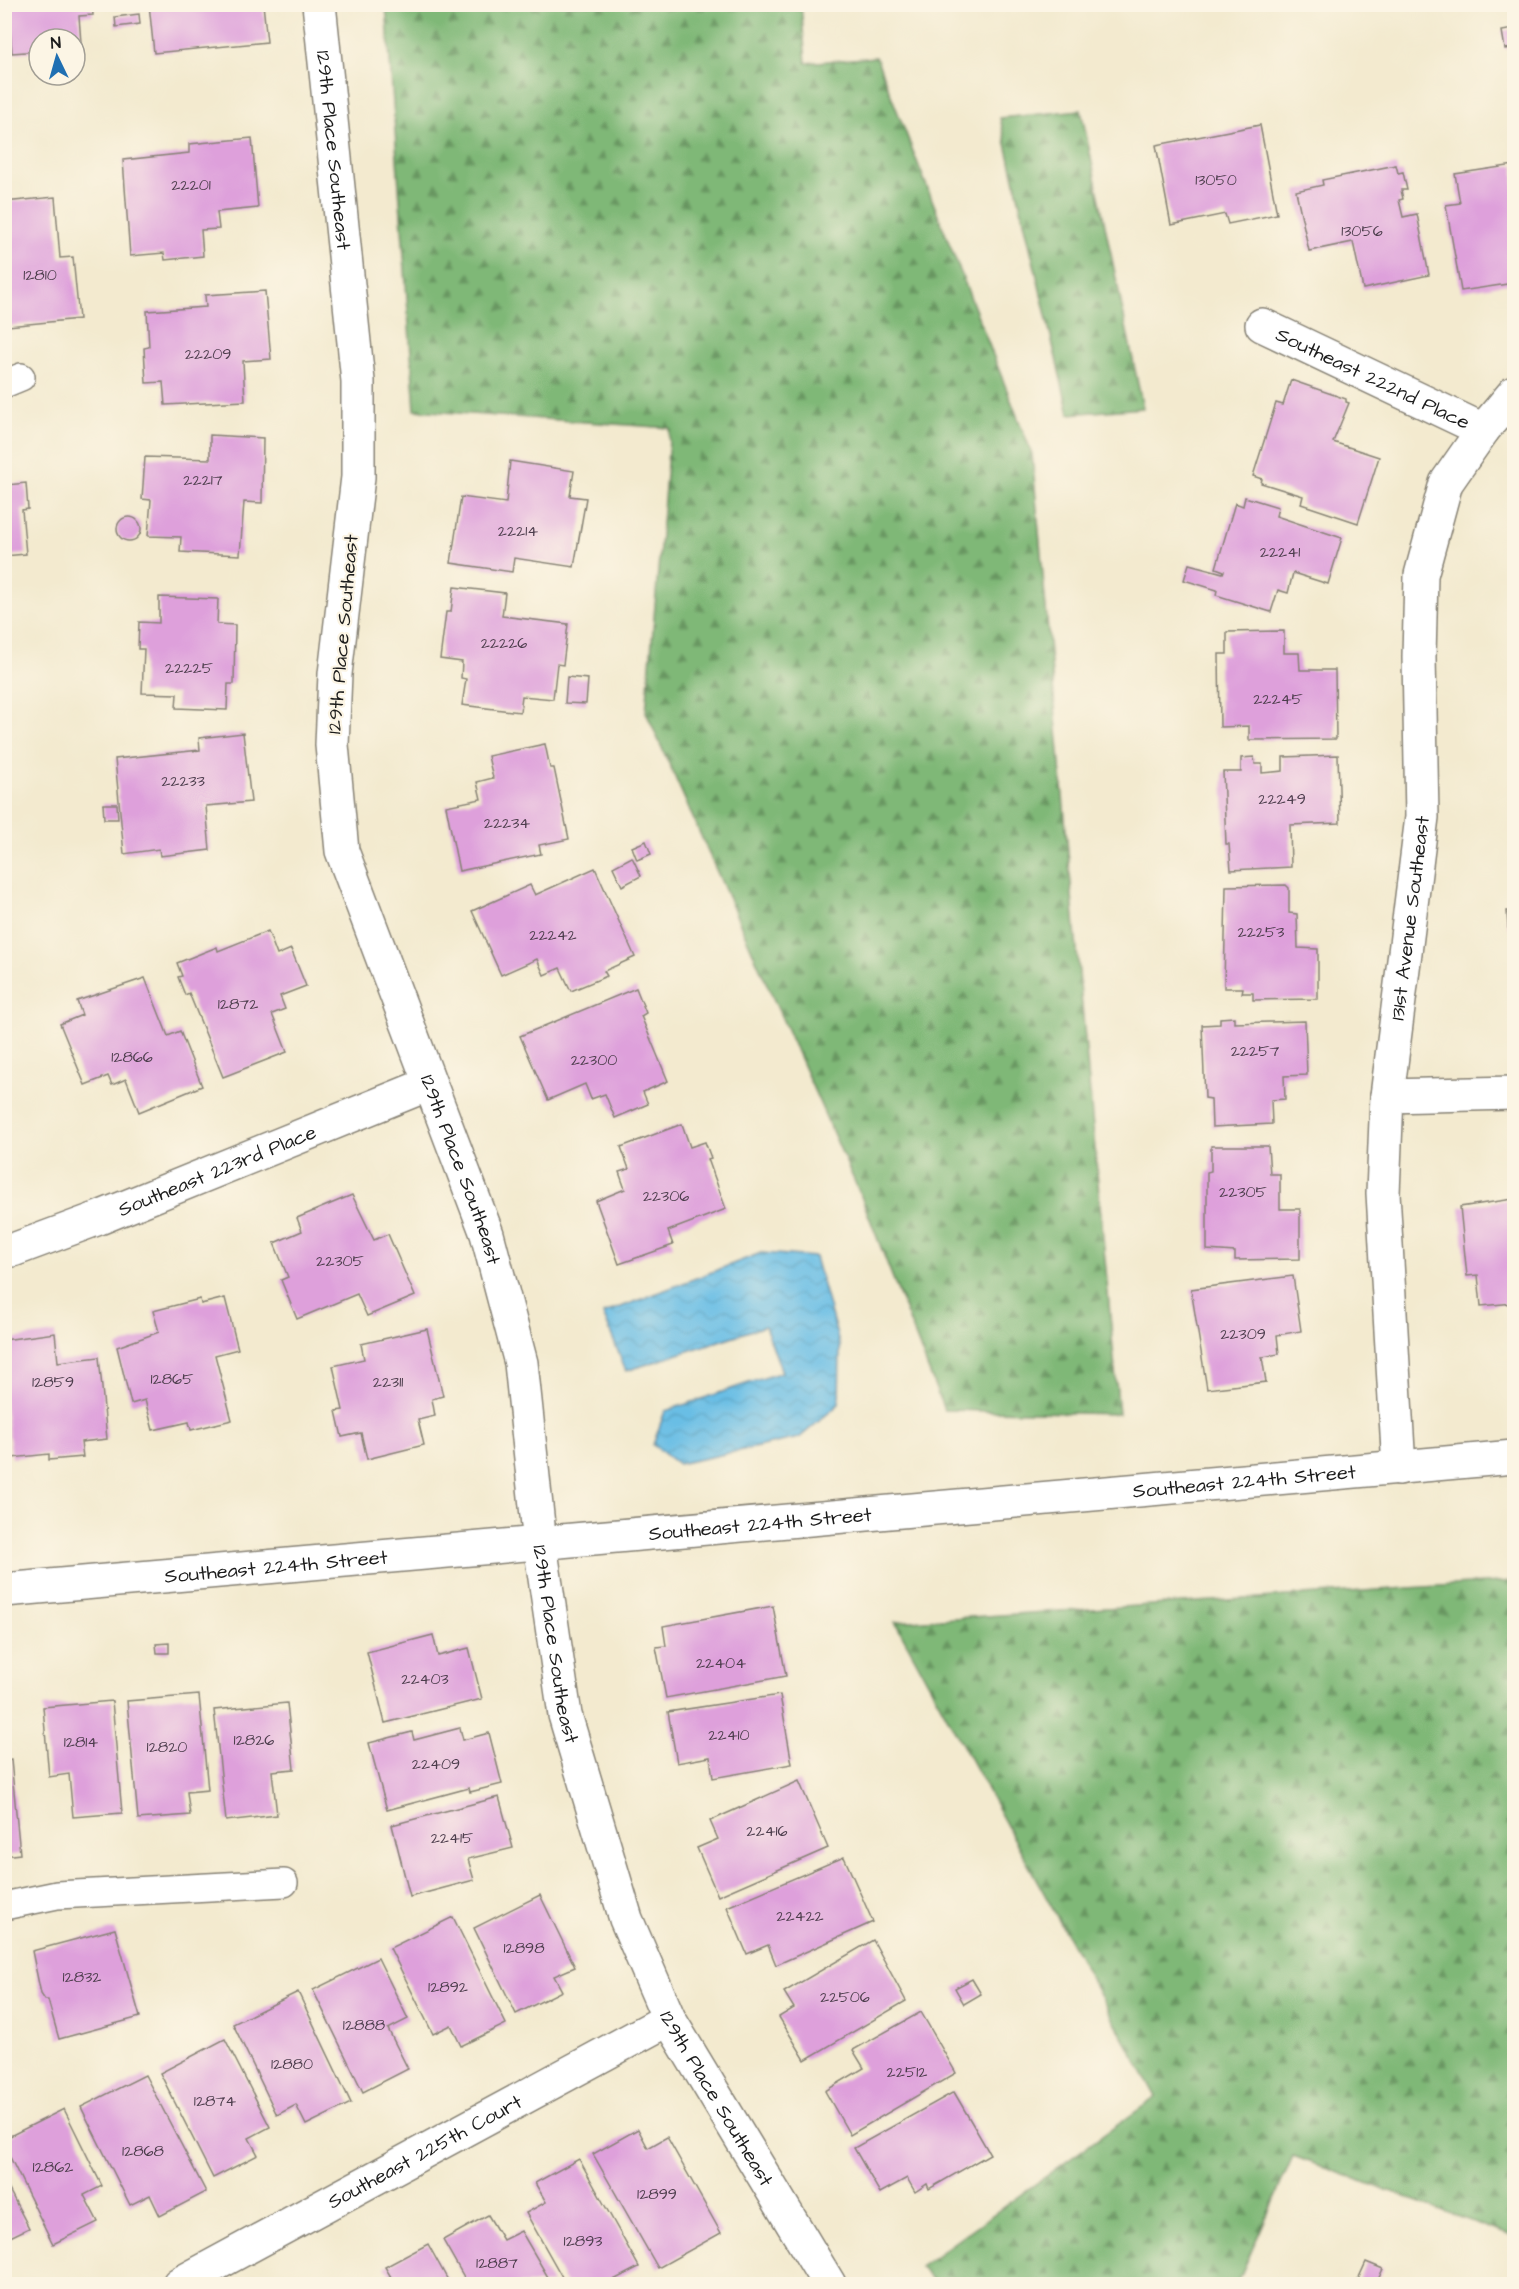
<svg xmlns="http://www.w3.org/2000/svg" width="1519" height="2289" font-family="'Architects Daughter',sans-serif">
<defs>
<pattern id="forest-firs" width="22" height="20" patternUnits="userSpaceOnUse" patternTransform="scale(1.5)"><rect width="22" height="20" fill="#7fb877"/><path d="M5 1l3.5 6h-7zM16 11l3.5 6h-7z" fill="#679561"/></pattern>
<pattern id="water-waves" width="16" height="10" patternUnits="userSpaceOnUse" patternTransform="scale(1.5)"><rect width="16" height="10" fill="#69bee5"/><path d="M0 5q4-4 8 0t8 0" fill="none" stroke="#5aa3c4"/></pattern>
</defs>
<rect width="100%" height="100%" fill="#fcf5e5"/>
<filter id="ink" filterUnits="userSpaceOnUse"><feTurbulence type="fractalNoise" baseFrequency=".0167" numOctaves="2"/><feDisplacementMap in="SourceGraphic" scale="12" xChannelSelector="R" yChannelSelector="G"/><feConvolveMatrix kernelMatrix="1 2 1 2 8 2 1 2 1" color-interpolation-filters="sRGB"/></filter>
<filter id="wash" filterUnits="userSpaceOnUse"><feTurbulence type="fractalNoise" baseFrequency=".008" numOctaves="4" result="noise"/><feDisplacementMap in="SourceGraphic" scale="24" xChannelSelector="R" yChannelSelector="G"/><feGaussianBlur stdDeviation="1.35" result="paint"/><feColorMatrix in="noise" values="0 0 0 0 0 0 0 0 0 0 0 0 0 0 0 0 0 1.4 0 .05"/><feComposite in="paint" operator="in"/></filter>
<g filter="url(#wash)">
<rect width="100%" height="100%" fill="#f3eacf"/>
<g fill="url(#forest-firs)" stroke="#4e6a4a" stroke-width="1.5">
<polygon points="386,5 801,5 806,63 876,57 1032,454 1119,1414 944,1410 861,1196 646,712 670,428 415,410"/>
<polygon points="1081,110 1143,408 1069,414 1000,118"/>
<polygon points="1514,1581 1514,2237 1293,2156 1237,2284 937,2284 920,2267 1156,2097 895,1622"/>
</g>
<polygon fill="url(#water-waves)" stroke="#426d80" stroke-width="1.5" points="761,1253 815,1257 840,1346 839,1404 799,1438 678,1464 653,1445 665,1411 782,1372 765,1326 626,1371 603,1314"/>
<g id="blocks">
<g fill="#dea0db">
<polygon points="8,4 92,4 93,15 79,16 81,43 75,44 75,39 39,39 39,51 12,53"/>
<polygon points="149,4 263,4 267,42 154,53"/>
<polygon points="139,14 140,24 116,27 115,17"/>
<polygon points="1514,29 1514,48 1505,49 1502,31"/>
<polygon points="1260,125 1277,214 1228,224 1225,214 1171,225 1156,145"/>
<polygon points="252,138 258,208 217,212 219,229 201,230 203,256 165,260 164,253 130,256 123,160 189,153 189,144"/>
<polygon points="1396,165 1398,173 1403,172 1407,190 1401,190 1403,199 1399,200 1403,217 1417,214 1429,275 1363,289 1353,242 1309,251 1296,191 1323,185 1322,180"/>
<polygon points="1514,165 1514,283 1461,291 1446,205 1460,203 1455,174"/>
<polygon points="55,197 60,258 73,257 79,319 8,326 4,290 4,202"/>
<polygon points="265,291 271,359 243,361 245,401 165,405 163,382 146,383 144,348 149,347 147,311 206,307 205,295"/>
<polygon points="1291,380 1346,399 1346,402 1349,403 1333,442 1379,457 1358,523 1301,504 1303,496 1261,483 1262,479 1253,476 1276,403 1283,405"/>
<polygon points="210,435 263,438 262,503 244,502 240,555 180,552 181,537 148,536 151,500 142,499 145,457 210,459"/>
<polygon points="510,461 574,471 570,496 586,498 574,567 514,558 512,572 451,563 461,497 506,503"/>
<polygon points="4,478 7,485 26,483 28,509 22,510 26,554 4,556"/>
<polygon points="1245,497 1278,507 1276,516 1342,538 1328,584 1293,573 1288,593 1278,590 1271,612 1216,595 1217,590 1184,580 1189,564 1223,573 1224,571 1216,568 1235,503 1243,506"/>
<circle cx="129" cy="529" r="12"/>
<polygon points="454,587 505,593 502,616 568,624 563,665 557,664 553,699 522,696 520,712 462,705 466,679 461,678 462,662 440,659 446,612 451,612"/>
<polygon points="159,597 218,599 217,624 235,625 234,684 228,684 227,710 176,708 177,694 142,693 144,649 138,649 139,622 159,623"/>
<polygon points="1284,631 1284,653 1299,653 1300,670 1335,670 1336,739 1249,740 1249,726 1220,727 1219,654 1227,654 1227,632"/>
<polygon points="567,677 588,679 586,704 565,703"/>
<polygon points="243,733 251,802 206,806 210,850 160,856 159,849 124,854 115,759 200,750 199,738"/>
<polygon points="545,744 550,768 554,768 569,839 539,845 541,854 459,871 446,806 481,799 477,782 493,778 488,756"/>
<polygon points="1338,755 1340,823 1290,825 1291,867 1231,870 1229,844 1226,844 1223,772 1241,772 1241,758 1254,757 1255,764 1262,764 1262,773 1283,771 1283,757"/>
<polygon points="103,804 117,804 118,819 104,819"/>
<rect x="1512" y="816" width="2" height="51"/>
<polygon points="646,841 651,854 637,860 632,847"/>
<polygon points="632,857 641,876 622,886 613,867"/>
<polygon points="595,868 635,957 604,971 607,976 571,991 560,968 544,975 537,959 501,975 472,911 530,885 535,895"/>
<polygon points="1286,885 1289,888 1289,913 1297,914 1298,948 1318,949 1318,999 1253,1000 1253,993 1242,993 1243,988 1224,988 1226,886"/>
<polygon points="1507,911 1514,911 1514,928 1508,928"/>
<polygon points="268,931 277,955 291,949 306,986 280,996 285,1009 272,1014 287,1052 223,1077 189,993 185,995 178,977 182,976 177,963 217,947 218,951"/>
<polygon points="145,978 168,1036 180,1031 202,1086 139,1112 126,1079 112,1085 108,1076 85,1085 60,1024 82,1015 77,1001"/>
<polygon points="636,988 646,1013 641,1016 668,1081 643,1092 648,1104 615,1118 605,1094 591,1099 585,1084 548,1100 520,1036"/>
<polygon points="1234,1017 1234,1023 1305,1021 1307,1075 1284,1076 1285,1099 1271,1100 1272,1124 1212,1127 1211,1099 1205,1098 1202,1025 1220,1024 1220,1018"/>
<polygon points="682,1124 690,1147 705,1142 711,1158 708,1159 726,1209 668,1231 673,1245 619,1264 596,1201 625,1189 619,1172 629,1169 621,1147"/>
<polygon points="1211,1146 1268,1146 1270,1174 1280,1174 1280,1209 1300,1209 1300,1259 1235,1260 1235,1252 1207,1250 1207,1172 1211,1171"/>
<polygon points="352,1195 374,1240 388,1234 415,1296 367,1316 357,1294 297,1319 281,1280 288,1277 274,1243 302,1231 297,1218"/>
<polygon points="1513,1199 1514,1303 1481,1306 1478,1275 1467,1276 1460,1207"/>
<polygon points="1293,1276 1301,1331 1277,1335 1279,1354 1262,1357 1266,1382 1207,1389 1191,1289"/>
<polygon points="225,1298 238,1349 215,1355 232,1420 191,1430 189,1422 153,1430 145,1400 131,1404 117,1347 159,1332 153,1311 200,1299 201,1304"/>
<polygon points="427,1329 443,1396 432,1399 435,1416 418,1420 424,1445 367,1459 361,1433 342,1437 336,1411 343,1410 333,1366 364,1359 361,1344"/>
<polygon points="55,1333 58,1362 99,1357 107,1439 81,1442 83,1457 49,1460 49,1454 12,1458 4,1400 4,1340"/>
<polygon points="773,1606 786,1676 666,1698 656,1647 666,1646 663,1626"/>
<polygon points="433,1635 438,1656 469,1648 482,1699 385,1723 367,1652"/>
<polygon points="169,1643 169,1653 157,1653 156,1644"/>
<polygon points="199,1695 208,1790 187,1792 190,1815 138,1819 127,1701"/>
<polygon points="780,1695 792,1764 713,1778 710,1757 677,1763 668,1712"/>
<polygon points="112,1701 122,1813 73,1817 69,1774 49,1777 43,1707"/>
<polygon points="287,1703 294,1769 272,1771 277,1815 226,1821 214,1710"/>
<polygon points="460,1728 463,1740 489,1733 502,1784 470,1792 469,1788 387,1810 369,1743 412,1732 414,1740"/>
<polygon points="11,1760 20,1854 4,1856 4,1761"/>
<polygon points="799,1781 828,1848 718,1896 697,1848 718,1839 710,1821"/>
<polygon points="499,1797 513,1848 468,1859 474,1880 410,1897 392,1825"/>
<polygon points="844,1857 873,1922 776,1965 768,1945 747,1954 727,1907"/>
<polygon points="540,1895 575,1967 554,1976 562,1991 516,2014 474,1928"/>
<polygon points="453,1917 506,2024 461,2046 451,2025 433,2034 390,1948"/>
<polygon points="115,1929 140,2017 59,2039 48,2000 45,2000 41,1994 32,1951"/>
<polygon points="873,1940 906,2001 805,2060 779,2017 794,2008 784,1992"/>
<polygon points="378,1958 408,2019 388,2029 408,2069 363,2092 313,1990"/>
<polygon points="972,1979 981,1994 964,2004 955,1988"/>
<polygon points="298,1992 351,2103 306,2125 296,2105 277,2115 233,2024"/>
<polygon points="921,2012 956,2073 850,2135 825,2091 864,2068 853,2050"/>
<polygon points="225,2039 270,2127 249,2138 258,2155 213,2178 160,2073"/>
<polygon points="145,2075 206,2192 160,2216 150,2195 130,2205 81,2107"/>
<polygon points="954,2092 990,2154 929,2189 927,2184 915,2192 907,2178 880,2193 854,2148"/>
<polygon points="64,2109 102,2186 84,2195 98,2222 53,2244 4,2145 4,2139"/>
<polygon points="638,2129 648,2148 667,2137 721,2233 658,2268 593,2154"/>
<polygon points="579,2159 639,2267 606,2284 566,2284 526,2213 546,2202 535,2183"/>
<polygon points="4,2180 29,2228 4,2240"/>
<polygon points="488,2215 503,2240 521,2231 552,2284 468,2284 443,2240"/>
<polygon points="428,2244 450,2284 379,2284 391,2277 385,2267"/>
<polygon points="1366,2262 1383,2269 1376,2284 1356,2284"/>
</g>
</g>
</g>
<g filter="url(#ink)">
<use href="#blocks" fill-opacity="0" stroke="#888376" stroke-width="1.5"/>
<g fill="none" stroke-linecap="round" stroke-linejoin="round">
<g stroke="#888376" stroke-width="30">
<g id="service">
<polyline points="4,384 21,377"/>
<polyline points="4,1906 57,1895 284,1883"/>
</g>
</g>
<g stroke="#888376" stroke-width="36">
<g id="minor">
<path id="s1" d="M319,4L358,381V477L335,674L332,745L342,851L487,1234L521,1363L540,1544L565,1715L626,1919L669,2019L829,2284"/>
<path id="s2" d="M1262,325L1483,430"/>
<polyline points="1387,1096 1514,1093"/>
<path id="s3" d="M4,1250H13L99,1218L429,1084"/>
<path id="s4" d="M1399,1468L1383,1193L1387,1096L1422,817L1419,657L1421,575L1446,483L1483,430L1514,393"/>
<path id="s5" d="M4,1590L1514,1457"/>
<path id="s6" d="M179,2284L669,2019"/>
</g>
</g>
<use href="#service" stroke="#fff" stroke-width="27"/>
<use href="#minor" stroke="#fff" stroke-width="33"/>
</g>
</g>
<g text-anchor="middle" stroke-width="4.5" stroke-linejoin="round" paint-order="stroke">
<g font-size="16" fill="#4c3d4c">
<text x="1216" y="185">13050</text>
<text x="191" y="190">22201</text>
<text x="1362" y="236">13056</text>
<text x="40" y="280">12810</text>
<text x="208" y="359">22209</text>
<text x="203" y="485">22217</text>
<text x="518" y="536">22214</text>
<text x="1280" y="557">22241</text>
<text x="504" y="648">22226</text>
<text x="189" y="673">22225</text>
<text x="1278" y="704">22245</text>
<text x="183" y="786">22233</text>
<text x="1282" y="804">22249</text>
<text x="507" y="828">22234</text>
<text x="1261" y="937">22253</text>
<text x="553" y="940">22242</text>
<text x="238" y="1009">12872</text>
<text x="1255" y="1056">22257</text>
<text x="132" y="1062">12866</text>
<text x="594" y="1065">22300</text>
<text x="1243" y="1197">22305</text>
<text x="666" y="1201">22306</text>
<text x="340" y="1266">22305</text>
<text x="1243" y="1339">22309</text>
<text x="172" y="1384">12865</text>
<text x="53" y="1387">12859</text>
<text x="388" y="1387">22311</text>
<text x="721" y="1668">22404</text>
<text x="425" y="1684">22403</text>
<text x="729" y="1740">22410</text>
<text x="254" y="1745">12826</text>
<text x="81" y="1747">12814</text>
<text x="167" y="1752">12820</text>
<text x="436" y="1769">22409</text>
<text x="767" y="1836">22416</text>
<text x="452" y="1843">22415</text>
<text x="800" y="1921">22422</text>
<text x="524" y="1953">12898</text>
<text x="82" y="1982">12832</text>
<text x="448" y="1992">12892</text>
<text x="845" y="2002">22506</text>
<text x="364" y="2030">12888</text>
<text x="292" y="2069">12880</text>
<text x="907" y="2077">22512</text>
<text x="215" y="2106">12874</text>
<text x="143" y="2156">12868</text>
<text x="53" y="2172">12862</text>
<text x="657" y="2199">12899</text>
<text x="583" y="2246">12893</text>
<text x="497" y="2268">12887</text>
</g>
<g font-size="20" fill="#1c1c1c" stroke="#fcf5e5">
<text dy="7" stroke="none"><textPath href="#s1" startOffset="147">129th Place Southeast</textPath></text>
<text dy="7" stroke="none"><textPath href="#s2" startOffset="123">Southeast 222nd Place</textPath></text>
<text transform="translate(342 634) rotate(-85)" y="7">129th Place Southeast</text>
<text dy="7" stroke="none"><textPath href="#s4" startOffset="552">131st Avenue Southeast</textPath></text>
<text dy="7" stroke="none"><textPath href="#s1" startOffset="1191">129th Place Southeast</textPath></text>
<text dy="7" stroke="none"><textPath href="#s3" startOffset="228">Southeast 223rd Place</textPath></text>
<text dy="7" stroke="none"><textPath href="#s5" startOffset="1245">Southeast 224th Street</textPath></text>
<text dy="7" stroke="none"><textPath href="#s5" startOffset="759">Southeast 224th Street</textPath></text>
<text dy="7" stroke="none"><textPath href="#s5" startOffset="273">Southeast 224th Street</textPath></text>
<text dy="7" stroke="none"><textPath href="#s1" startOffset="1677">129th Place Southeast</textPath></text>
<text dy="7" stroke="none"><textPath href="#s1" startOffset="2163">129th Place Southeast</textPath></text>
<text dy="7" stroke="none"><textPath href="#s6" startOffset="279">Southeast 225th Court</textPath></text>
</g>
</g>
<rect width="1519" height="2289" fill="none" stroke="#fcf5e5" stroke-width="24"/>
<g transform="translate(57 57) rotate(355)"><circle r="28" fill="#fcf5e5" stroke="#a29e95" stroke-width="1.5"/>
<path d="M0-4.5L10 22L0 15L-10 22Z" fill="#1f6fb2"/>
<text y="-9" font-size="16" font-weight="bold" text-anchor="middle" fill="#1c1c1c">N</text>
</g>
</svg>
